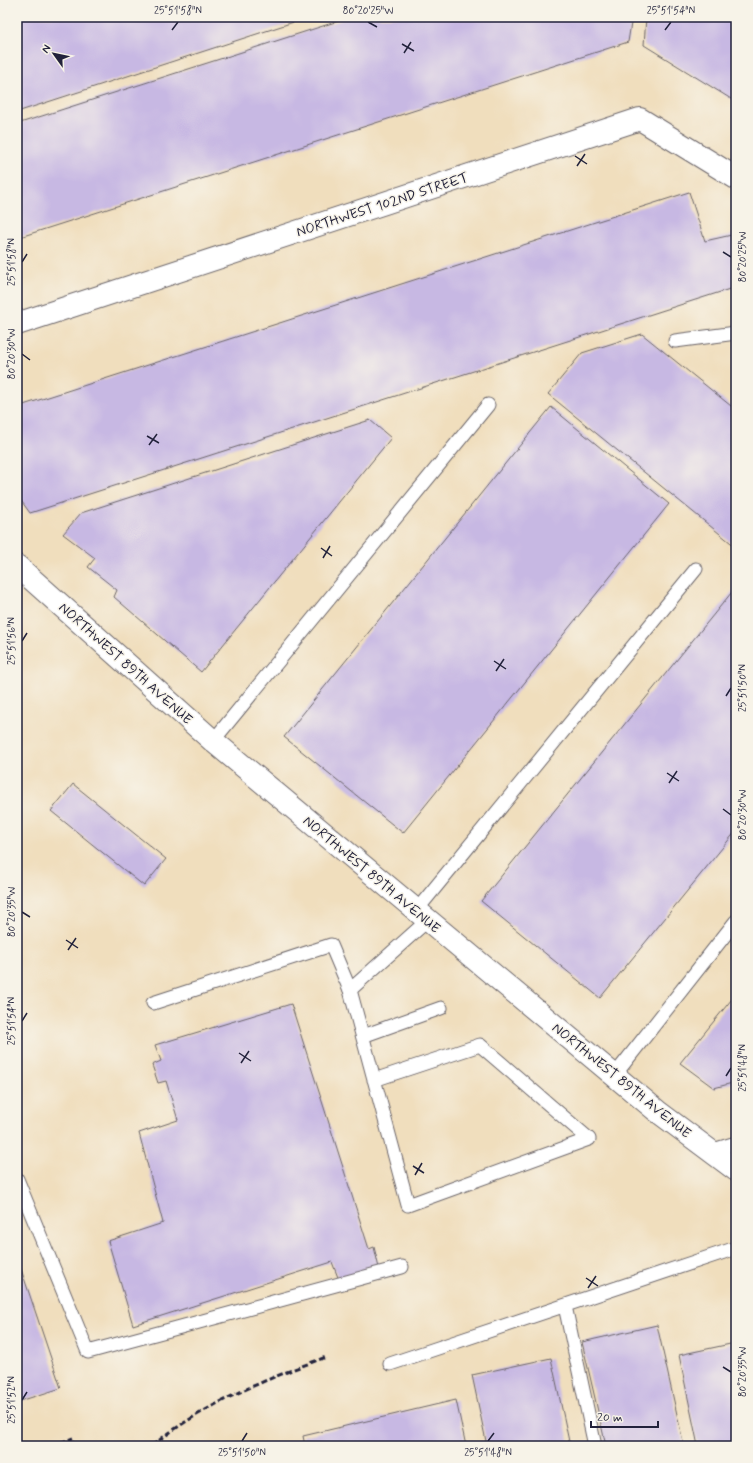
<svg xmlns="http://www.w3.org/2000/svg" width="753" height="1463" font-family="Mynerve,sans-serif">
<rect width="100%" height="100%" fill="#f7f3e8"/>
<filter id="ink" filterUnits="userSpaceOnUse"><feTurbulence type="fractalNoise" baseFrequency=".025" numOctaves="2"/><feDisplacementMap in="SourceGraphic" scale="8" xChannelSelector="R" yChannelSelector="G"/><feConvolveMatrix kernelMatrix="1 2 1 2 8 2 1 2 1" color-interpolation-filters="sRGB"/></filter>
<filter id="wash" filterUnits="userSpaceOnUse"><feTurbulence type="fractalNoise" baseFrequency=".012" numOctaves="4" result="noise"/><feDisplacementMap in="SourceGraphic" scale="16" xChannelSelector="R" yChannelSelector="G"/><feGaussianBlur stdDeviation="0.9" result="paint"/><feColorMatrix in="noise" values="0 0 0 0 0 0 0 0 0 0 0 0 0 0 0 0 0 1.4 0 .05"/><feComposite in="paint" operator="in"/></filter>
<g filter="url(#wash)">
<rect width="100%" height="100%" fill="#f0debd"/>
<g id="blocks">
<g fill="#c7b8e3">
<polygon points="17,17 309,17 17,112"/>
<polygon points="351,17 632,17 628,42 17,238 17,124"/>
<polygon points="646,17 736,17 736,102 644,45"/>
<polygon points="689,192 705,241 736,234 736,287 30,513 17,495 17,407"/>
<polygon points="642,334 736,410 736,547 548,394 582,353"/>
<polygon points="551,407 669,504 403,833 284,737"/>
<polygon points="370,420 391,438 201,672 114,597 117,590 88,567 95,558 63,534 81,513"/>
<polygon points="736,587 736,831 600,998 481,901"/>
<polygon points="73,784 166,859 144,886 51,811"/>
<polygon points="736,994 736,1082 714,1088 680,1063"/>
<polygon points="291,1004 369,1249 374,1247 379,1268 339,1280 332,1262 133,1325 108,1241 163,1223 139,1133 178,1120 166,1081 158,1083 152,1065 161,1061 155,1045"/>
<polygon points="20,1266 61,1388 17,1402 17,1267"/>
<polygon points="657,1325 684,1446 606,1446 582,1342"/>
<polygon points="735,1343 736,1446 698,1446 679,1355"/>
<polygon points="551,1358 570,1446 487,1446 472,1375"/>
<polygon points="456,1400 466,1446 305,1446 303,1436"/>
</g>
</g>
</g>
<g filter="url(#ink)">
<use href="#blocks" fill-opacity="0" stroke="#6a6468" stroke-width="1"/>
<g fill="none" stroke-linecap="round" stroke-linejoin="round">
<g stroke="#6a6468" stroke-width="15">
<g id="lane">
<polyline points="675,341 736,333"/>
<polyline points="213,741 488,405"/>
<polyline points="416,911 696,569"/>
<polyline points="350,990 408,1205 589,1139 480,1045 374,1080"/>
<polyline points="153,1003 331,945 350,990 428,920"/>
<polyline points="363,1036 441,1008"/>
<polyline points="614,1076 736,921"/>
<polyline points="710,1151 736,1143"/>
<polyline points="17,1179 88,1352 402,1267"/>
<polyline points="565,1306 595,1446"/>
<polyline points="390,1364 736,1248"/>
</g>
</g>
<g stroke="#6a6468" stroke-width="24">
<polyline id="street" points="17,324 640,119 736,178"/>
</g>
<g stroke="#6a6468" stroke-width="24">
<polyline id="secondary" points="17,566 213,741 657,1111 736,1170"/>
</g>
<use href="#lane" stroke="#fff" stroke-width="13"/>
<use href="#street" stroke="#fff" stroke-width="22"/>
<use href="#secondary" stroke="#fff" stroke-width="22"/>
<g stroke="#22223b" stroke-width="3" stroke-dasharray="6 3" stroke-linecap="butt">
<polyline points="52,1446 73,1438"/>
<path d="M152,1446C204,1404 264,1380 326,1357"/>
</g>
</g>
</g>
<path fill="none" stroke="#22223b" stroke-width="1.5" d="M368,22L377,27M172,30L178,22M665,30L671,22M402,44L414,51M404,53L411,42M575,156L587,164M577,166L585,154M723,252L731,257M22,262L27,254M22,354L30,360M147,436L159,443M149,445L157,434M321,548L332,556M323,558L330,546M22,641L27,633M494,661L506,669M496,671L504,659M726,696L731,688M667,773L679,781M669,783L677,771M723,809L731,815M22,912L30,917M66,940L78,948M68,950L76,938M22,1021L27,1013M239,1053L251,1061M241,1063L249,1051M726,1076L731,1068M413,1166L424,1173M415,1175L422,1163M586,1278L598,1286M588,1288L596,1276M723,1367L731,1372M22,1400L27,1392M242,1441L247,1433M488,1441L494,1433"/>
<g text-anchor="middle" stroke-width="3" stroke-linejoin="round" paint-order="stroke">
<g font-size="14" fill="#22223b" stroke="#f7f3e8">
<text transform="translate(382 204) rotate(-18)" y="5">NORTHWEST 102ND STREET</text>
<text transform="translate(126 663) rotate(42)" y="5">NORTHWEST 89TH AVENUE</text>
<text transform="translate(372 874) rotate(40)" y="5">NORTHWEST 89TH AVENUE</text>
<text transform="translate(622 1080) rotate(39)" y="5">NORTHWEST 89TH AVENUE</text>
</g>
</g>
<rect width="753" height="1463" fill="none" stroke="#f7f3e8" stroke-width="44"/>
<g transform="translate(54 54) rotate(303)" stroke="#f7f3e8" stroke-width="3" paint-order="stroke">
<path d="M0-3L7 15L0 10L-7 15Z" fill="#22223b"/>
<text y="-6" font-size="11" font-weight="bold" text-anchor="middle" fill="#22223b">N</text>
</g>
<path d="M591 1421v6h67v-6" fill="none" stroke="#22223b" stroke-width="2"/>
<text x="597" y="1421" font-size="12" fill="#22223b" stroke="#f7f3e8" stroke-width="3" paint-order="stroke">20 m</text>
<rect x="22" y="22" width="709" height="1419" fill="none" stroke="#22223b" stroke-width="1.5"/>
<g font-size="10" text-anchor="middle" fill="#22223b">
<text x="178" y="14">25°51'58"N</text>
<text x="368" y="14">80°20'25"W</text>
<text x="671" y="14">25°51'54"N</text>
<text transform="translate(742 257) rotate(-90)" y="4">80°20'25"W</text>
<text transform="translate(11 262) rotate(-90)" y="4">25°51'58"N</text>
<text transform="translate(11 354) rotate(-90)" y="4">80°20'30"W</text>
<text transform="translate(11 641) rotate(-90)" y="4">25°51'56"N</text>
<text transform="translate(742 688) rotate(-90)" y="4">25°51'50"N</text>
<text transform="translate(742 815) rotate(-90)" y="4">80°20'30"W</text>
<text transform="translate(11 912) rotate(-90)" y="4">80°20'35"W</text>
<text transform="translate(11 1021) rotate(-90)" y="4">25°51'54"N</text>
<text transform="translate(742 1068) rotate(-90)" y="4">25°51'48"N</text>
<text transform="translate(742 1372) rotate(-90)" y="4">80°20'35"W</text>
<text transform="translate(11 1400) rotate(-90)" y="4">25°51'52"N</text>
<text x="242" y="1456">25°51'50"N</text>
<text x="488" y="1456">25°51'48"N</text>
</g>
</svg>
